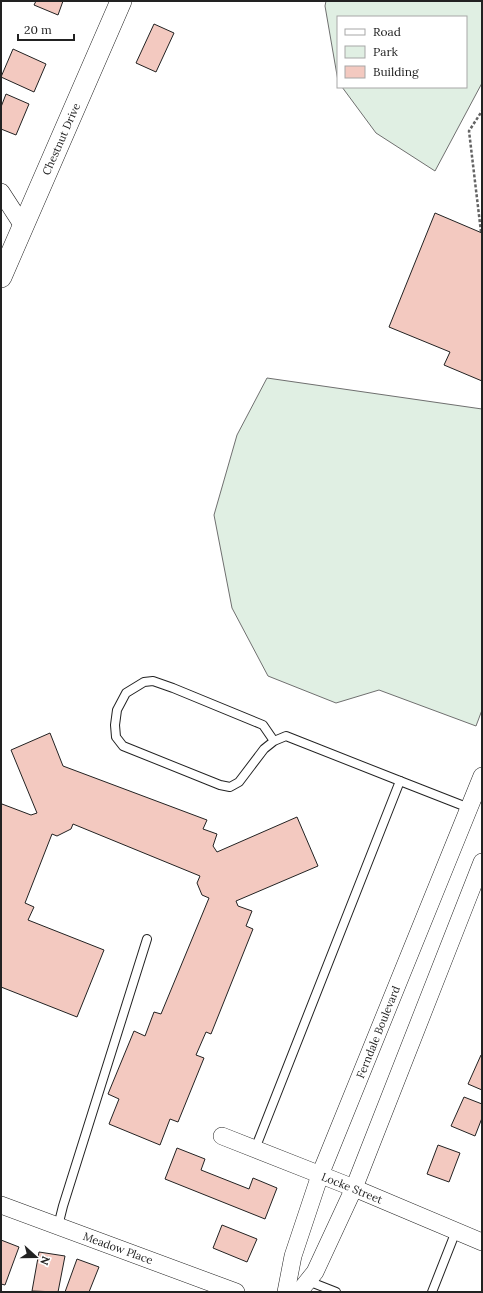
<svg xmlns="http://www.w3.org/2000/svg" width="483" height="1293" font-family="Lora,serif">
<rect width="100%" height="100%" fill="#fff"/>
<g fill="#e0efe3" stroke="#6f6f6f">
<polygon points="326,1 482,1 482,83 435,171 376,133 342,87 466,87 466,17 338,17 338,81 325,6"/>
<polygon points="267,378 482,409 482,710 476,726 379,690 336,703 268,676 232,608 214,515 237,435"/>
</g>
<g fill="#f3c9c0" stroke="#222">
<polygon points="36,1 63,1 58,15 34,5"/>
<polygon points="154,24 174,33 156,72 136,63"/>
<polygon points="13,49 46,64 34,92 1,77"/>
<polygon points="6,94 29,104 16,135 1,129 1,107"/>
<polygon points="435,213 482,233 482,381 444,365 450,352 389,327"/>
<polygon points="50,733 63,766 207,820 203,829 217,834 213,846 217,852 297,817 318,866 236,901 238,906 252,911 246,926 253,929 211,1034 206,1032 196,1055 204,1058 178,1122 170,1119 160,1145 109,1124 119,1099 108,1094 134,1031 145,1036 154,1012 161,1014 209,898 202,895 197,883 200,876 73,824 71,829 57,836 52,834 25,903 34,907 28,920 104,950 77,1017 1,987 1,806 2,804 31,815 37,813 11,750"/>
<polygon points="481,1055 482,1056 482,1090 468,1084"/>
<polygon points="464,1097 482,1104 482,1118 475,1136 451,1126"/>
<polygon points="438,1145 460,1153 449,1182 427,1174"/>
<polygon points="177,1148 205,1159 201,1170 249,1189 253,1178 277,1188 265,1219 165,1179"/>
<polygon points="222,1225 257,1239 247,1262 213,1248"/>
<polygon points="1,1240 19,1247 5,1285 1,1284"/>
<polygon points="39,1252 65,1256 58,1292 32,1291"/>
<polygon points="77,1259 99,1267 89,1292 65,1292"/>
</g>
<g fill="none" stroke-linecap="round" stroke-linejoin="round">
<g stroke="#222" stroke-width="10">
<g id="service">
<polyline points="400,781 469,808"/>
<polyline points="255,1149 400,781 286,736 274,741 264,749 239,782 230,787 220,785 123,746 116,737 115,725 117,710 126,693 144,682 153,681 173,688 263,725 274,741"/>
<polyline points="58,1226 63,1206 147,939"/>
<polyline points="308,1281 336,1292"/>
<polyline points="432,1292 456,1231"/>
</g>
</g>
<g stroke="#222" stroke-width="18">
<g id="minor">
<polyline points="1,192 23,226"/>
<polyline points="222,1136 354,1188 482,1242"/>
<polyline points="1,1205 236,1292"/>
<polyline points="286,1292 293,1256 320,1175 482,776"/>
<polyline points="299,1292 315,1272 354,1188 482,862"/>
</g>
</g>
<g stroke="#222" stroke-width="22">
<polyline id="tertiary" points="1,277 121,1"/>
</g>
<polyline stroke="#646464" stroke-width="2.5" stroke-dasharray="3 2" stroke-linecap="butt" points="481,232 469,131 482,111"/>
<use href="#service" stroke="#fff" stroke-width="8"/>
<use href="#minor" stroke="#fff" stroke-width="17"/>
<use href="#tertiary" stroke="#fff" stroke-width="21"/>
</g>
<g text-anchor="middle" stroke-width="3" stroke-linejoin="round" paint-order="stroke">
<g font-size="11" fill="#222" stroke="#fff">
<text transform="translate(61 139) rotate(-66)" y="4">Chestnut Drive</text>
<text transform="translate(378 1032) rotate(-68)" y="4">Ferndale Boulevard</text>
<text transform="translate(352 1188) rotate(22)" y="4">Locke Street</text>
<text transform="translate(118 1248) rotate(20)" y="4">Meadow Place</text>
</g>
</g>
<rect width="483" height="1293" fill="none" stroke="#222222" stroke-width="4"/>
<rect x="337" y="16" width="130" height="72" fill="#ffffff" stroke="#a7a7a7"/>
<rect x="345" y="29" width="20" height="6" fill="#ffffff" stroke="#a7a7a7"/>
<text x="373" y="36" font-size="12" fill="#222222">Road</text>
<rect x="345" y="46" width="20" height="12" fill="#e0efe3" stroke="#a7a7a7"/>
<text x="373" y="56" font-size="12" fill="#222222">Park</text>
<rect x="345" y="66" width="20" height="12" fill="#f3c9c0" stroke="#a7a7a7"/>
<text x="373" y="76" font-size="12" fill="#222222">Building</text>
<g transform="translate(36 1257) rotate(111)" stroke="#ffffff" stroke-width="3" paint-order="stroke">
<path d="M0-3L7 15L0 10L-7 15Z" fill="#222222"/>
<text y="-6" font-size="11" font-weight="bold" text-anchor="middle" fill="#222222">N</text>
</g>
<path d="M18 34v6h56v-6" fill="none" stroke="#222222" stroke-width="2"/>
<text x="24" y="34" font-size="12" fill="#222222" stroke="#ffffff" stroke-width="3" paint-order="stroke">20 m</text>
</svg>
